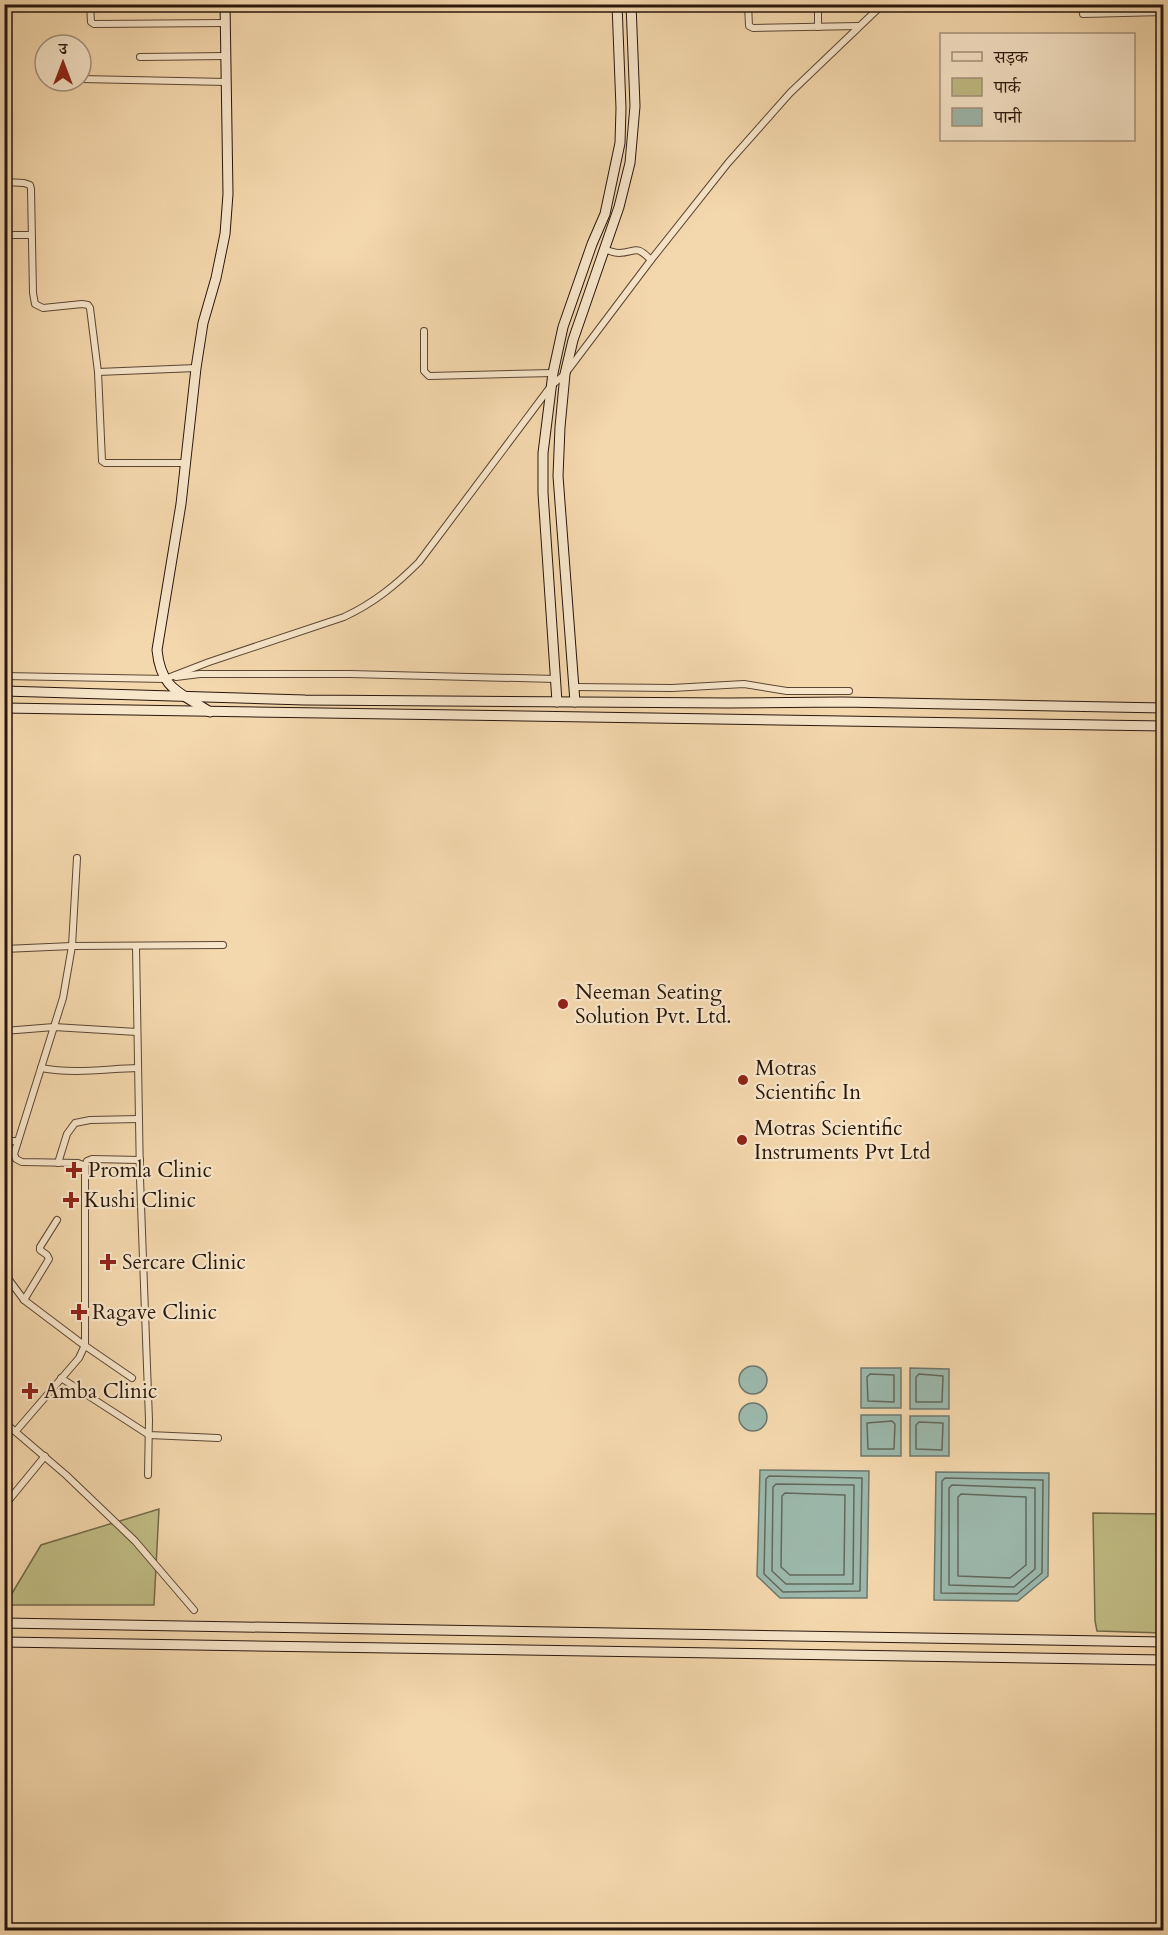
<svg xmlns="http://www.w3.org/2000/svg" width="1168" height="1935" font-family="Cardo,'Noto Serif Devanagari',serif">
<rect width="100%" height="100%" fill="#f4d8ad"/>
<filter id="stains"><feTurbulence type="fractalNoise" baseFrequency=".00333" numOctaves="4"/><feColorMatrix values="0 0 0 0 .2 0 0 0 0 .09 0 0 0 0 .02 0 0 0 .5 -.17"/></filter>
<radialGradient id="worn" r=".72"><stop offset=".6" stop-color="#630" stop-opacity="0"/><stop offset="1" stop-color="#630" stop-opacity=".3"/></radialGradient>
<g fill="#c1bd85" stroke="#746a48" stroke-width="1.5">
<polygon points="159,1509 154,1605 5,1605 41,1545"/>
<polygon points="1093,1513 1163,1514 1163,1633 1097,1631 1095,1621"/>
</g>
<g fill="#9cb9ad" stroke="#6e786d" stroke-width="1.5">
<circle cx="753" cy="1380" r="14"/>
<rect x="861" y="1368" width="40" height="40"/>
<polygon points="910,1368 949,1369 949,1409 910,1409"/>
<circle cx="753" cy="1417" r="14"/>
<rect x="861" y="1415" width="40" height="41"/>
<rect x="910" y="1416" width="39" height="40"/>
<polygon points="760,1470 869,1471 867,1598 780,1598 757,1576"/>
<polygon points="936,1472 1049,1473 1048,1576 1018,1601 934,1600"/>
</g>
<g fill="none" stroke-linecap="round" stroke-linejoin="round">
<g stroke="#62685c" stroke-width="1.5">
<polygon points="870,1374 894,1375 894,1402 868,1401 867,1377"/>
<polygon points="919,1374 943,1376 942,1402 916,1402 916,1377"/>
<polygon points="892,1421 895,1424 894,1449 868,1449 867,1423"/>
<polygon points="919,1422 943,1423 942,1450 916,1449 916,1425"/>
<polygon points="769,1476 862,1478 860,1591 783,1592 764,1574 766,1479"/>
<polygon points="945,1478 1043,1480 1042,1573 1017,1594 941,1593 942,1481"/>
<polygon points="776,1484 854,1485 853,1584 786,1584 772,1571 773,1487"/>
<polygon points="952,1485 1035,1488 1035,1569 1014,1587 949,1585 949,1488"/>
<polygon points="785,1493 845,1495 844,1575 790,1575 781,1567 782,1496"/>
<polygon points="961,1494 1026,1497 1026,1565 1010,1578 958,1576 958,1497"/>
</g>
<g stroke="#5b4634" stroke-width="8">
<g id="street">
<polyline points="90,4 91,22 94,24 225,23"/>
<polyline points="748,4 749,26 753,28 859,26"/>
<polyline points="818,4 818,27"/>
<polyline points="1083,14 1164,12"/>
<polyline points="140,57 227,56"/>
<polyline points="81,79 227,82"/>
<polyline points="4,182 24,183 30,185 31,189 33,293 35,304 43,308 82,304 88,305 90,308 98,372 102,461 105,463 185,463"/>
<polyline points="4,235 31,235"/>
<path d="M604,249C609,251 615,253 619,253C637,252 635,244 651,260"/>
<polyline points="424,331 424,371 429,376 553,373"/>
<polyline points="98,372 196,368"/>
<polyline points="4,676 166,679"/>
<polyline points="176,677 200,674 350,674 556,679"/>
<path d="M165,679L209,662L344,617C374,603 396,585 419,562L551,386L565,374L651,260L728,163L790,93L883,4"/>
<polyline points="574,687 672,688 744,684 787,691 849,691"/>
<polyline points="136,946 140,1178 149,1420 148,1475"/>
<polyline points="4,949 72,946 223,945"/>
<polyline points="4,1031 54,1027 137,1032"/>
<path d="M41,1068C73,1074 105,1069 137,1068"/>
<polyline points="4,1141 18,1141"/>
<polyline points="58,1163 67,1134 75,1123 90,1120 139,1119"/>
<polyline points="85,1165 87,1161 92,1159 140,1160"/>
<polyline points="4,1273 24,1300 81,1343 132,1378"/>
<polyline points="24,1300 49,1259 47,1255 40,1250 40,1247 57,1220"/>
<polyline points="61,1378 149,1435 218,1438"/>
<polyline points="4,1422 66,1475 135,1541 194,1610"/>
<polyline points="16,1431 79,1358 85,1345 85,1166 78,1163 22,1162 16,1159 14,1154 63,998 72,946 77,858"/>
<polyline points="4,1506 45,1456"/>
</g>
</g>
<g stroke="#28160c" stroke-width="11">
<g id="secondary">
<polyline points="4,691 305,700 728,703 842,702 1164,708"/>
<polyline points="557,702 543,493 543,453 553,373 563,327 592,244 605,214 620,143 621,108 617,4"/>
<polyline points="575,702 558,476 560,427 565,374 573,340 619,207 630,163 635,106 631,4"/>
<polyline points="4,708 1164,726"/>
<path d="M210,712C180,692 161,690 157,650L181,504L196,368L203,323L216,278L225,234L228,194L225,4"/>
<polyline points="4,1623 1164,1642"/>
<polyline points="4,1642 1164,1660"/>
</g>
</g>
<use href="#street" stroke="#f8e6ca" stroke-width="6"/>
<use href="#secondary" stroke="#f8e6ca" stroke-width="9"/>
</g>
<g fill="#8f2418" stroke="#f8e6ca" stroke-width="2">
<circle cx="563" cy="1004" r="6"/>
<circle cx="743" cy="1080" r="6"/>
<circle cx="742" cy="1140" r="6"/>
<path d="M71 1161h6v6h6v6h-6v6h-6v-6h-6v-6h6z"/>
<path d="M68 1191h6v6h6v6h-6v6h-6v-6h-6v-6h6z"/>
<path d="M105 1253h6v6h6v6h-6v6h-6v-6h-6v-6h6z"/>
<path d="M76 1303h6v6h6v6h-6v6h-6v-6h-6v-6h6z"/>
<path d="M27 1382h6v6h6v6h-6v6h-6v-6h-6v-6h6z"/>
</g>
<g text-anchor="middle" stroke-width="4.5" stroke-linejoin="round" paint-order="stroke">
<g font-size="21" fill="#28160c" stroke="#f8e6ca" text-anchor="start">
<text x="575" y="999">Neeman Seating<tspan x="575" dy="24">Solution Pvt. Ltd.</tspan></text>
<text x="755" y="1075">Motras<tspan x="755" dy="24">Scientific In</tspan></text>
<text x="754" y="1135">Motras Scientific<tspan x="754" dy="24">Instruments Pvt Ltd</tspan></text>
<text x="88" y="1177">Promla Clinic</text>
<text x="84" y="1207">Kushi Clinic</text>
<text x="122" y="1269">Sercare Clinic</text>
<text x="92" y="1319">Ragave Clinic</text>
<text x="44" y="1398">Amba Clinic</text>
</g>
</g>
<rect width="1168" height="1935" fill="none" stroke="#f4d8ad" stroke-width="24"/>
<rect x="6" y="6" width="1156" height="1923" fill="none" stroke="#28160c" stroke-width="3"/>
<rect x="12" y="12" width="1144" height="1911" fill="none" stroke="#28160c" stroke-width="1.5"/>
<rect x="940" y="33" width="195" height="108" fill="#f8e6ca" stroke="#a5937e" stroke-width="1.5"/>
<rect x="952" y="52" width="30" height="9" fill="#f8e6ca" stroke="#a5937e" stroke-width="1.5"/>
<text x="994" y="63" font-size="18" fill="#28160c">सड़क</text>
<rect x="952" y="78" width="30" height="18" fill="#c1bd85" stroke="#a5937e" stroke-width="1.5"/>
<text x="994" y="93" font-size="18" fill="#28160c">पार्क</text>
<rect x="952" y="108" width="30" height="18" fill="#9cb9ad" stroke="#a5937e" stroke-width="1.5"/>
<text x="994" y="123" font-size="18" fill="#28160c">पानी</text>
<g transform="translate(63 63)"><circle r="28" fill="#f8e6ca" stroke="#a5937e" stroke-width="1.5"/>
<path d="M0-4.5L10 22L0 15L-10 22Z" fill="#8f2418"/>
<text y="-9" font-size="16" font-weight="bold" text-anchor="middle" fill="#28160c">उ</text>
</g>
<rect width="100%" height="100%" filter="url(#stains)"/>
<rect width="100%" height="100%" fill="url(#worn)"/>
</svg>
